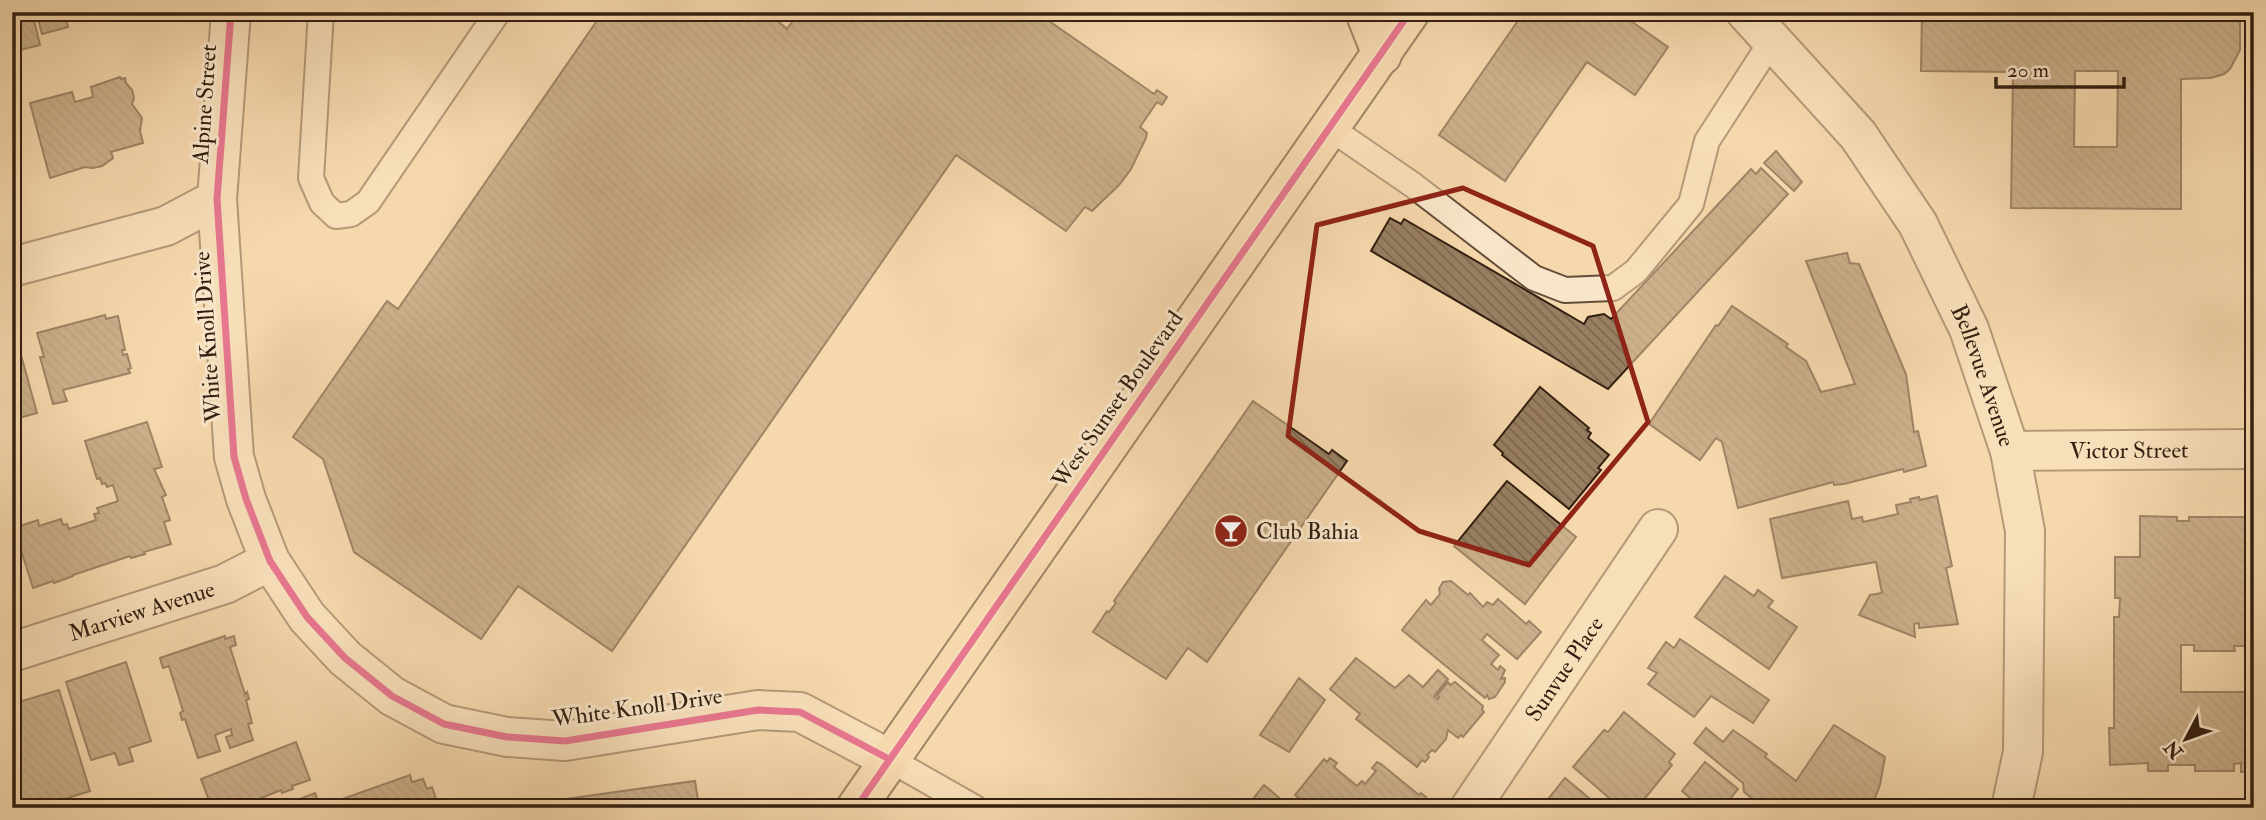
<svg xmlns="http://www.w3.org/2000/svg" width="2266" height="820" font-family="'IM FELL Double Pica',serif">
<defs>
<pattern id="building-back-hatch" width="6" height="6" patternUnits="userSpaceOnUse" patternTransform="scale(1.75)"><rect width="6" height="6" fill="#987f62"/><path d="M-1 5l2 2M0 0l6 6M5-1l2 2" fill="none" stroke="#7d674f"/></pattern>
</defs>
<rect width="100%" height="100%" fill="#f6d8ad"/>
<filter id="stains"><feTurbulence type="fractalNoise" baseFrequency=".00286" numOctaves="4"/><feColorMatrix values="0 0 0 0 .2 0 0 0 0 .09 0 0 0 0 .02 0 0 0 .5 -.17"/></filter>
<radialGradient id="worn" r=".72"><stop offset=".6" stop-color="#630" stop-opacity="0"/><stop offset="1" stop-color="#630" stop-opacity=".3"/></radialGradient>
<g fill="url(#building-back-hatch)" stroke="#331f11" stroke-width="2" fill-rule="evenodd">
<polygon points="12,12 32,12 40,45 12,52"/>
<polygon points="36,12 64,12 68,27 42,34"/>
<polygon points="77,12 100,12 100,13 79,19"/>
<polygon points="603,12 768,12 787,29 799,12 1036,12 1154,94 1157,90 1167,97 1162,105 1157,102 1140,127 1147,133 1146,138 1131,169 1119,185 1092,211 1085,207 1066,231 956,155 612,651 518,586 481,639 354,552 323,459 293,437 387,301 398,309"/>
<polygon points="1524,12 1618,12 1668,47 1635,95 1587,62 1505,181 1439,135"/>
<path d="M1922,12H2240V50L2230,69L2224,74L2211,78L2181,79V209L2011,208L2013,72L1921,71ZM2075,71H2118L2117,147H2074Z"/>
<polygon points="120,77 121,79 125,78 126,83 132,90 134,98 132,104 142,118 140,131 143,143 111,152 113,158 102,166 93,168 85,167 50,178 30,103 72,92 75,102 93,97 91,87"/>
<polygon points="1776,151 1802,182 1794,191 1764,163"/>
<polygon points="12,158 20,186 12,189"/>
<polygon points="1761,168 1788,194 1608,389 1371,251 1390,218 1401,224 1404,219 1584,324 1588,317 1604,314 1611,319 1751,169 1756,174"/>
<polygon points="1847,253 1850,263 1859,264 1906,374 1914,432 1918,431 1926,466 1904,472 1903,469 1844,484 1834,485 1833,482 1738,508 1722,442 1716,438 1700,460 1649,424 1716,325 1718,326 1732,306 1788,344 1786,347 1806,361 1821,392 1855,384 1806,261"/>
<polygon points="105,315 106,319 118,316 125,350 122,350 123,355 127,354 131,368 128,369 130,373 63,390 67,401 53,404 40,357 44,357 37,333"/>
<polygon points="18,344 37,413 12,420 12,345"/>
<polygon points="1540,387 1589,428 1587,430 1591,433 1588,438 1609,455 1598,468 1601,470 1569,509 1502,455 1503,453 1494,445"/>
<polygon points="1253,401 1329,454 1332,450 1347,461 1207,662 1188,648 1166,679 1093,632 1107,611 1109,612 1116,603 1114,601"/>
<polygon points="147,422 162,467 154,469 166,495 162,497 170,520 164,522 171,544 144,552 145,554 131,558 130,556 73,575 73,576 54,583 53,581 33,588 14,528 38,520 39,526 61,519 63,525 67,524 69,529 96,520 94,514 99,513 97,508 118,501 113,485 107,487 105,483 102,484 100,478 97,479 85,441"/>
<polygon points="1507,481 1576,537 1525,604 1454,546"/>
<polygon points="1937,496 1952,566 1946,568 1958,624 1919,628 1919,623 1914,624 1915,637 1859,615 1870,595 1882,593 1876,562 1782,578 1770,519 1848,501 1852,519 1862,517 1863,522 1898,514 1896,505 1911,502 1910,499 1919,497 1920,500"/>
<path d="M2140,516L2177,517V521H2189V517H2254V764H2249V772H2241V763L2234,764V771H2195V765H2168V771H2148V763L2110,765L2109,728H2114V617H2119L2120,598H2115V557H2140ZM2181,645H2194V651H2235L2234,646H2248L2249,692H2181Z"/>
<polygon points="1725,576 1754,596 1758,590 1773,601 1768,607 1797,627 1769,669 1695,617"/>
<polygon points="1451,581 1468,595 1470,593 1483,607 1487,602 1493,605 1498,599 1526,624 1529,621 1541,632 1517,659 1487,634 1482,640 1499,655 1491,664 1498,670 1500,666 1505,670 1501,679 1505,678 1505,682 1495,697 1489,699 1487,695 1485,698 1402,630 1426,600 1431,605 1440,594 1439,589 1443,582"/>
<polygon points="225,636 225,639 234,636 236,645 230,647 245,694 247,692 249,699 246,700 252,723 248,724 253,740 230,748 226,737 232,735 231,729 215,735 220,751 198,758 185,719 182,720 180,713 183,711 169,666 163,668 160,658"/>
<polygon points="1680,639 1769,700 1753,723 1711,696 1694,717 1648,684 1657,673 1648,668 1666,642 1674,648"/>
<polygon points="1356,658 1395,688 1409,675 1423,687 1438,670 1448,679 1434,696 1438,699 1439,697 1437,695 1448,682 1450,685 1455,682 1483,706 1482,710 1484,712 1463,737 1461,735 1458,738 1448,730 1446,739 1435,752 1432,750 1427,755 1429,757 1425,762 1422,760 1417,767 1356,719 1360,714 1330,689"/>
<polygon points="126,662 151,741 129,748 133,761 119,765 115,753 91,760 66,682"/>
<polygon points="1299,678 1325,700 1289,752 1260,735"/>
<polygon points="59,690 90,791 36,808 12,808 12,704"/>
<polygon points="1624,712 1675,754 1669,762 1672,765 1637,808 1621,808 1573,767 1604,730 1608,732"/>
<polygon points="1834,725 1885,757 1880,785 1871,808 1764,808 1744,792 1743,783 1694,743 1706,728 1723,742 1733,730 1767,754 1765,757 1796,781"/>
<polygon points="296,742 310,780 292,786 293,789 282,793 281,790 244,805 245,807 242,808 212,808 201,779"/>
<polygon points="1330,758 1337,763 1334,767 1357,786 1362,781 1365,784 1376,771 1372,768 1377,762 1381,764 1419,795 1421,793 1426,797 1424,802 1427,804 1423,808 1311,808 1295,795 1324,759 1327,762"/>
<polygon points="1705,762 1738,789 1723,808 1702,808 1682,791"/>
<polygon points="410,775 412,782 423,779 427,789 432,787 439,808 345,808 342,799"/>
<polygon points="1565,778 1601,808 1541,808"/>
<polygon points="695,781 698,800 708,808 501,808"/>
<polygon points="1264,785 1291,808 1246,808"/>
<polygon points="315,793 321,808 279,808 279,807"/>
<rect x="2226" y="800" width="28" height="8"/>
<polygon points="2112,801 2203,803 2203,808 2112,808"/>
</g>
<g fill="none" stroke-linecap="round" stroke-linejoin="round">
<g stroke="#644d38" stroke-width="28">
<g id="service">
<polyline points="321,12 311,178 322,203 336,216 351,214 368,202 498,12"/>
<polyline points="1330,128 1413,185 1534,278 1565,290 1613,288 1636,271 1691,204 1707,141 1773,39"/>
<polyline points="889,759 975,808"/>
</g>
</g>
<g stroke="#644d38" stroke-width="42">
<g id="minor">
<polyline points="231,12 217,199 234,457 246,499 270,561 307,617 345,658 392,696 444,724 507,737 565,741 758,710 800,712 889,759"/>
<polyline points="12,267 166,226 217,199"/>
<path id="s1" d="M2010,451L2248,449"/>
<path id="s2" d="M12,652L225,584L270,561"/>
<path id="s3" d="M1470,808L1658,529"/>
</g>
</g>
<g stroke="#644d38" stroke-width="42">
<g id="tertiary">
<path id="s4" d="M1746,12L1858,135L1918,224L1969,329L2010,451L2025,531L2023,752L2011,808"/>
</g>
</g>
<g stroke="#331f11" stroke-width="42">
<g id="primary">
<polyline points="1365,12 1382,55"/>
<polyline points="856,808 1410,12"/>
</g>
</g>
<use href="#service" stroke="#f9e6ca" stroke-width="24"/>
<use href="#minor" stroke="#f9e6ca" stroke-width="38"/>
<use href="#tertiary" stroke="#f9e6ca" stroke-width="38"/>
<use href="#primary" stroke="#f6d8ad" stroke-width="38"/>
<g stroke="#f9e6ca" stroke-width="11">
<g id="cycleway">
<polyline points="231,12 217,199 234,457 246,499 270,561 307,617 345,658 392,696 444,724 507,737 565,741 758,710 800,712 889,759"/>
<polyline points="856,808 1410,12"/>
</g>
</g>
<use href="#cycleway" stroke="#d6006c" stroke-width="7"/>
</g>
<path d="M0 0H2266V820H0ZM1463,188L1593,246L1648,422L1529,565L1419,531L1288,436L1317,225Z" fill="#f6d8ad" fill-opacity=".55" fill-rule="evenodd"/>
<path fill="none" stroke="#8f2418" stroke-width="5" stroke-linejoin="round" d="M1463,188L1593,246L1648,422L1529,565L1419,531L1288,436L1317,225Z"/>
<defs>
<g id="bar-disc" transform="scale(1.75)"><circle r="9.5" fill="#8f2418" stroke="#f9e6ca"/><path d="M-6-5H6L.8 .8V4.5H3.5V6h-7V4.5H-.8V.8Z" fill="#fff"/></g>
</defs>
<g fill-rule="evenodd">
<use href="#bar-disc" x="1231" y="531"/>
</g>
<g text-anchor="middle" stroke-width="6" stroke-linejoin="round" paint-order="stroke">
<g font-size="23" fill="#331f11" stroke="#f9e6ca">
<text transform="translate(204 104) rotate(-86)" y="8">Alpine Street</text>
<text transform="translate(207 337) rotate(-94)" y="8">White Knoll Drive</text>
<text dy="8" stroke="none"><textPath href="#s4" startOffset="439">Bellevue Avenue</textPath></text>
<text transform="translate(1117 399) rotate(-55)" y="8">West Sunset Boulevard</text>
<text dy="8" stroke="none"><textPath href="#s1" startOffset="119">Victor Street</textPath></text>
<text dy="8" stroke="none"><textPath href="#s2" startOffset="136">Marview Avenue</textPath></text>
<text dy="8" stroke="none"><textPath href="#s3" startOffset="168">Sunvue Place</textPath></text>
<text transform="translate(637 707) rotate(-8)" y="8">White Knoll Drive</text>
</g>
<g font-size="23" fill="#331f11" stroke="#f9e6ca" text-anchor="start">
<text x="1256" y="539">Club Bahia</text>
</g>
</g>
<rect width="2266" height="820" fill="none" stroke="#f6d8ad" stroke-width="42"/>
<rect x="14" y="14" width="2238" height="792" fill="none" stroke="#331f11" stroke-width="3.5"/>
<rect x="21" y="21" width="2224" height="778" fill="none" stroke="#331f11" stroke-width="2"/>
<g transform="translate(2186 739) rotate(229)" stroke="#f9e6ca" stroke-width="5" paint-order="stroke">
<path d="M0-5L12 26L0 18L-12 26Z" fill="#331f11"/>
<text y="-10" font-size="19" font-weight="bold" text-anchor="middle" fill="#331f11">N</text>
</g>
<path d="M1996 77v10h128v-10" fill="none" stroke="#331f11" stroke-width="3.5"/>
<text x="2007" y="77" font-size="21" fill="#331f11" stroke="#f9e6ca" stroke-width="5" paint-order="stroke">20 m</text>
<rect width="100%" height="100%" filter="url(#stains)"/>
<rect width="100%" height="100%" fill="url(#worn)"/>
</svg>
